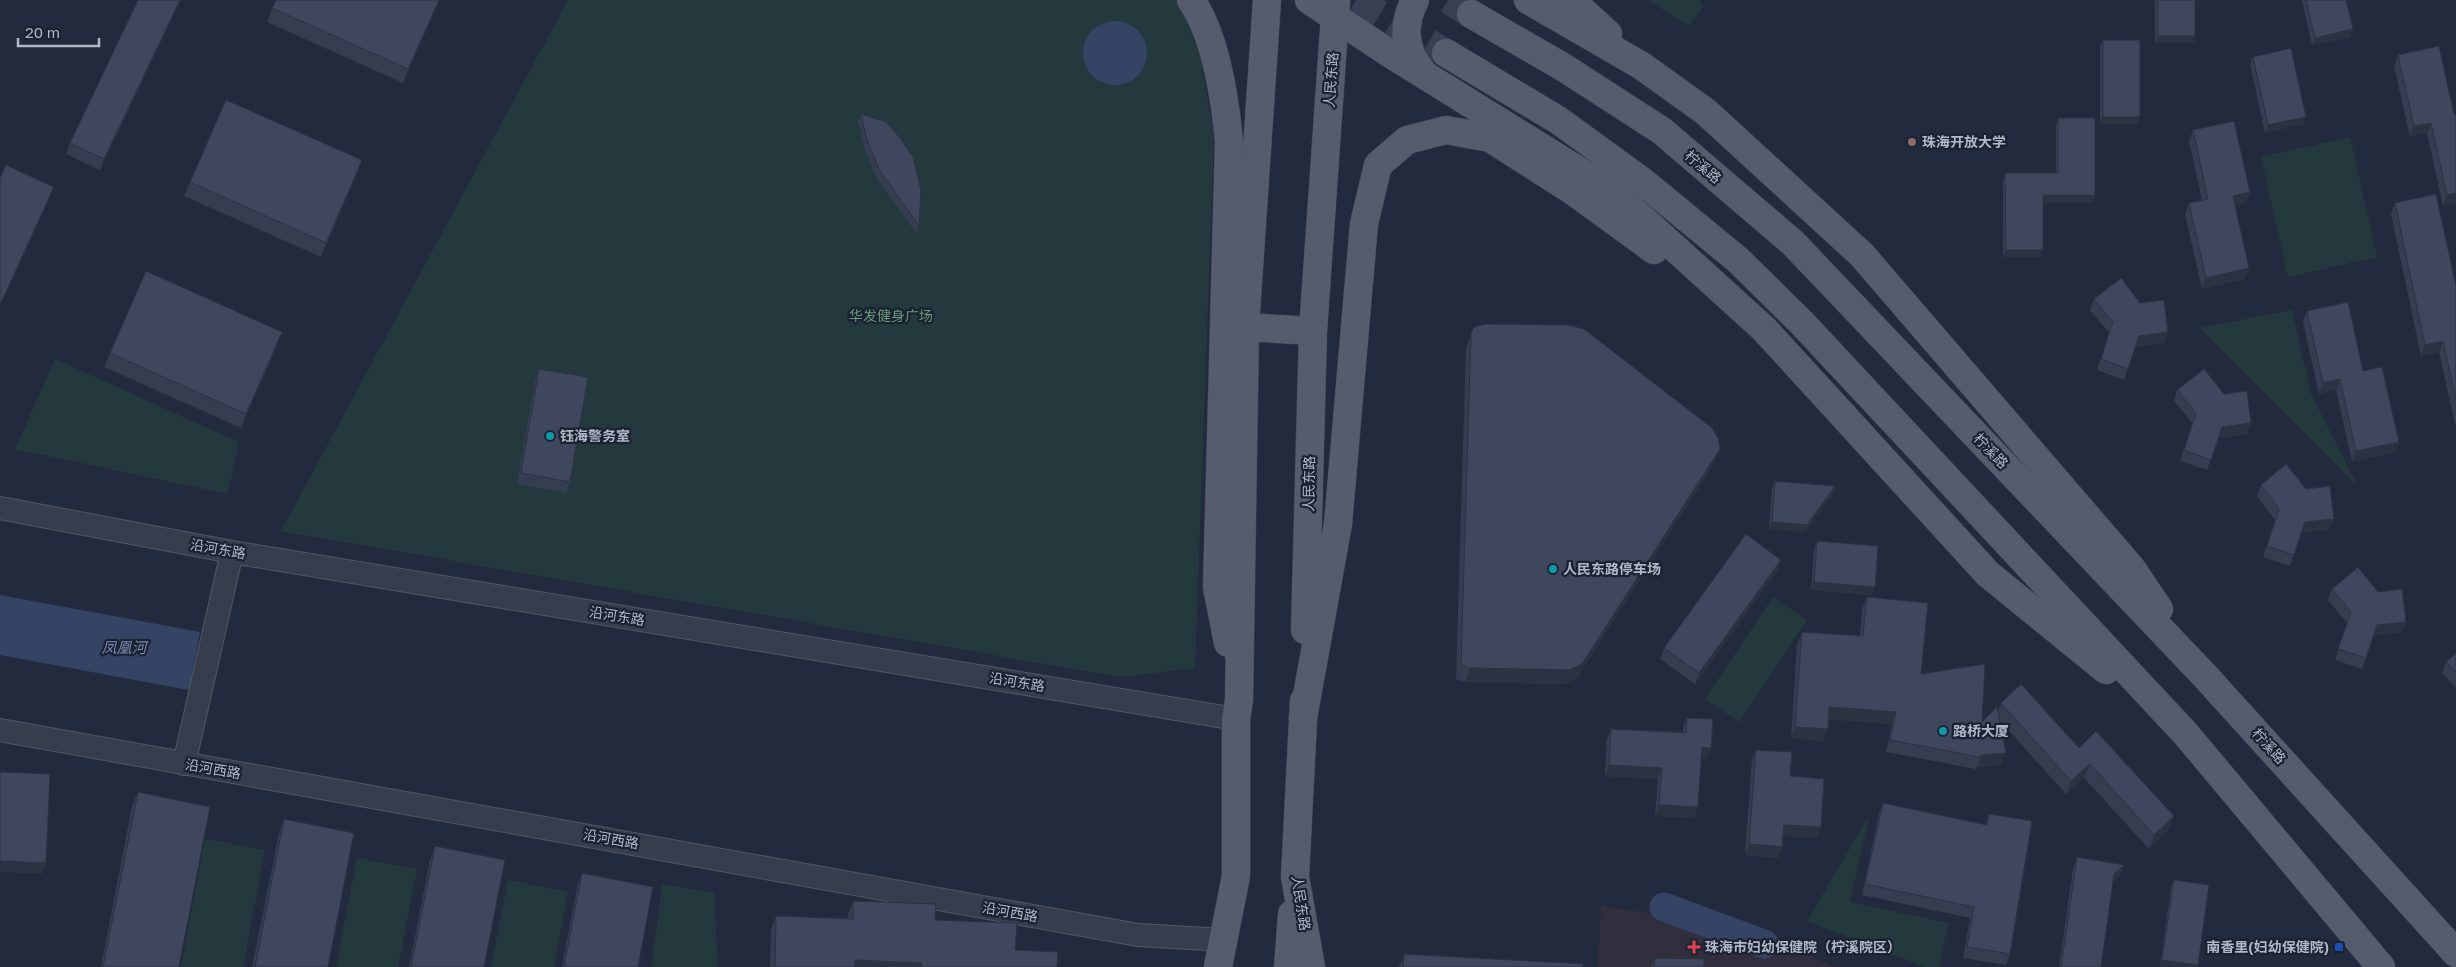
<svg xmlns="http://www.w3.org/2000/svg" width="2456" height="967" font-family="'Golos Text','Noto Sans SC',sans-serif">
<rect width="100%" height="100%" fill="#222b3d"/>
<polygon fill="#312e3e" points="1601,906 1742,927 1835,967 1598,967"/>
<g fill="#24393e">
<polygon points="568,0 1176,0 1182,7 1201,60 1214,136 1195,668 1120,677 281,531"/>
<polygon points="1648,0 1699,0 1704,5 1689,26"/>
<polygon points="2350,137 2377,257 2288,277 2261,157"/>
<polygon points="2292,310 2311,394 2358,487 2200,328"/>
<polygon points="55,359 239,442 228,494 15,449"/>
<polygon points="1773,597 1807,620 1739,722 1705,699"/>
<polygon points="1869,816 1850,902 1948,923 1939,967 1925,967 1807,921"/>
<polygon points="205,839 265,850 243,967 181,967"/>
<polygon points="357,858 417,869 398,967 336,967"/>
<polygon points="508,880 568,892 554,967 491,967"/>
<polygon points="662,884 714,893 718,967 652,967"/>
</g>
<g fill="#354465">
<circle cx="1115" cy="53" r="32"/>
<polygon points="0,595 200,632 189,690 0,655"/>
</g>
<g fill="none" stroke-linecap="round" stroke-linejoin="round">
<polyline stroke="#354465" stroke-width="29" points="1664,907 1764,944"/>
<g stroke="#374052" stroke-width="28" stroke-dasharray="28 14" stroke-linecap="butt">
<polyline points="1356,0 1446,53"/>
<polyline points="1448,0 1471,14"/>
</g>
<g stroke="#515868" stroke-width="24">
<g id="minor">
<polyline points="0,508 232,552 1236,719"/>
<polyline points="0,730 1138,935 1224,940"/>
<polyline points="184,764 232,552"/>
</g>
</g>
<g stroke="#3f4656" stroke-width="29">
<g id="primary">
<path d="M1191,0C1216,36 1225,99 1229,141L1217,587L1228,643"/>
<polyline points="1309,0 1389,53 1613,192 1764,329 1988,574 2106,670"/>
<path d="M1415,0C1401,27 1404,52 1424,74"/>
<polyline points="1528,0 1642,66 1706,112 1862,255 2132,569 2159,609"/>
<polyline points="1571,0 1608,34"/>
<polyline points="1471,14 1563,67 1662,131 1793,243 2205,676 2456,953"/>
<polyline points="1446,53 1558,120 1642,181 1738,260 1801,322 2185,733 2381,967"/>
<polyline points="1245,327 1313,331"/>
<polyline points="1305,630 1313,331 1336,1"/>
<polyline points="1304,701 1295,877 1311,967"/>
<polyline points="1303,718 1338,524 1364,224 1378,165 1407,140 1446,130 1490,138 1573,191 1654,250"/>
<polyline points="1218,967 1236,876 1236,719 1239,700 1245,327 1267,0"/>
<polyline points="1288,967 1292,914"/>
</g>
</g>
<use href="#minor" stroke="#363d4d" stroke-width="22"/>
<use href="#primary" stroke="#545c6d" stroke-width="28"/>
</g>
<g fill="#353d50">
<polygon points="181,0 100,170 66,154 70,143"/>
<polygon points="276,0 440,0 403,83 267,22"/>
<polygon points="2155,0 2195,0 2195,36 2193,43 2155,43"/>
<polygon points="2302,0 2346,0 2350,37 2312,45"/>
<polygon points="2103,40 2140,117 2137,124 2100,124 2100,47"/>
<polygon points="2439,46 2456,203 2443,206 2427,133 2410,137 2394,66 2398,55"/>
<polygon points="2253,57 2306,117 2303,124 2265,133 2250,64"/>
<polygon points="861,114 919,226 917,234 876,177 864,147 858,121"/>
<polygon points="2058,118 2095,195 2093,203 2043,203 2043,250 2040,257 2003,257 2003,180 2005,173 2056,173 2056,126"/>
<polygon points="2193,130 2250,192 2246,203 2235,206 2245,279 2202,289 2185,214 2189,203 2202,200 2189,141"/>
<polygon points="357,174 321,257 184,196 190,182"/>
<polygon points="2395,203 2456,286 2456,424 2455,424 2439,352 2421,356 2391,214"/>
<polygon points="2094,299 2140,303 2168,332 2164,343 2135,347 2124,380 2097,370 2109,333 2090,310"/>
<polygon points="2307,311 2363,371 2399,442 2395,452 2352,462 2336,390 2319,394 2303,322"/>
<polygon points="1474,327 1715,462 1577,678 1564,684 1465,682 1456,679 1466,347"/>
<polygon points="277,346 241,428 104,367 110,353"/>
<polygon points="539,369 570,482 566,493 517,484 535,380"/>
<polygon points="2177,390 2224,394 2251,423 2247,434 2219,438 2207,470 2180,461 2193,424 2174,401"/>
<polygon points="1775,481 1835,486 1833,494 1805,532 1769,529 1772,488"/>
<polygon points="2261,485 2306,489 2334,519 2330,529 2301,533 2290,566 2263,557 2275,520 2257,496"/>
<polygon points="1817,541 1872,595 1811,590 1814,549"/>
<polygon points="1781,560 1777,571 1695,684 1660,659 1664,648"/>
<polygon points="2332,589 2378,592 2406,622 2402,632 2373,636 2362,669 2335,660 2347,623 2328,600"/>
<polygon points="1867,597 1921,674 1982,722 1998,711 2001,703 2079,748 2169,830 2149,849 2084,778 2066,794 2000,721 2001,765 1977,767 1976,769 1886,752 1892,724 1828,719 1824,741 1791,738 1797,644 1802,632 1860,636 1862,609"/>
<polygon points="2456,653 2456,688 2442,673 2446,662"/>
<polygon points="1687,718 1711,748 1707,759 1701,758 1694,818 1655,816 1658,779 1605,776 1607,739 1611,729 1683,732 1683,728"/>
<polygon points="1756,750 1790,776 1821,827 1817,838 1783,836 1778,858 1745,855 1752,760"/>
<polygon points="138,792 179,967 101,967 132,806"/>
<polygon points="1883,803 1985,825 1989,814 2010,954 2006,965 1963,958 1970,918 1862,895 1879,813"/>
<polygon points="284,819 328,967 252,967 279,833"/>
<polygon points="435,846 484,967 409,967 430,860"/>
<polygon points="2077,857 2120,875 2112,883 2101,967 2059,967 2073,868"/>
<polygon points="582,873 638,967 562,967 577,887"/>
<polygon points="2174,880 2198,965 2197,967 2160,967 2171,887"/>
<polygon points="853,901 935,920 1015,950 1057,967 770,967 771,930 776,916 848,918 848,915"/>
<polygon points="1404,954 1582,967 1399,967"/>
<polygon points="1655,958 1704,967 1651,967"/>
</g>
<g fill="#2b3241">
<polygon points="180,0 181,0 100,170 104,159"/>
<polygon points="439,0 440,0 403,83 408,69"/>
<polygon points="2353,29 2350,37 2312,45 2315,38"/>
<polygon points="2158,36 2195,36 2193,43 2155,43"/>
<polygon points="2103,117 2140,117 2137,124 2100,124"/>
<polygon points="2306,117 2303,124 2265,133 2268,125"/>
<polygon points="2431,123 2427,133 2410,137 2414,126"/>
<polygon points="362,160 357,174 321,257 326,243"/>
<polygon points="54,187 50,198 0,307 0,305"/>
<polygon points="2250,192 2246,203 2229,207 2233,196"/>
<polygon points="2456,193 2456,203 2443,206 2447,195"/>
<polygon points="2043,195 2095,195 2093,203 2040,203"/>
<polygon points="2006,250 2043,250 2040,257 2003,257"/>
<polygon points="2249,268 2245,279 2202,289 2206,278"/>
<polygon points="282,332 277,346 241,428 246,414"/>
<polygon points="2168,332 2164,343 2135,347 2139,336"/>
<polygon points="2443,341 2439,352 2421,356 2425,345"/>
<polygon points="2340,379 2336,390 2319,394 2323,383"/>
<polygon points="2251,423 2247,434 2218,438 2222,427"/>
<polygon points="2399,442 2395,452 2352,462 2356,451"/>
<polygon points="1720,449 1715,462 1577,678 1564,684 1465,682 1470,668"/>
<polygon points="1835,486 1833,494 1805,532 1769,529 1772,522"/>
<polygon points="2334,519 2330,529 2301,533 2305,522"/>
<polygon points="1781,560 1777,571 1695,684 1699,673"/>
<polygon points="1814,582 1875,587 1872,595 1811,590"/>
<polygon points="2406,622 2402,632 2373,636 2377,625"/>
<polygon points="1829,707 1896,712 1892,724 1825,719"/>
<polygon points="1795,727 1828,729 1824,741 1791,738"/>
<polygon points="1702,747 1711,748 1707,759 1698,758"/>
<polygon points="2006,753 2001,765 1977,767 1981,755"/>
<polygon points="2090,764 2084,778 2066,794 2071,781"/>
<polygon points="1609,765 1662,768 1658,779 1605,776"/>
<polygon points="1659,805 1698,807 1694,818 1655,816"/>
<polygon points="2174,816 2169,830 2149,849 2154,835"/>
<polygon points="1784,825 1821,827 1817,838 1780,836"/>
<polygon points="1749,844 1782,847 1778,858 1745,855"/>
<polygon points="0,861 46,863 42,874 0,872"/>
<polygon points="2124,865 2120,875 2110,885 2114,874"/>
<polygon points="855,960 922,963 921,967 853,967"/>
<polygon points="2162,960 2198,965 2197,967 2160,967"/>
</g>
<g fill="#3e475d" stroke="#2b3241">
<polygon points="138,0 180,0 104,159 70,143"/>
<polygon points="276,0 439,0 408,69 272,8"/>
<rect x="2158" y="0" width="37" height="36"/>
<polygon points="2306,0 2346,0 2353,29 2315,38"/>
<rect x="2103" y="40" width="37" height="77"/>
<polygon points="2439,46 2454,114 2456,114 2456,193 2447,195 2431,123 2414,126 2398,55"/>
<polygon points="2291,48 2306,117 2268,125 2253,57"/>
<polygon points="226,100 362,160 326,243 190,182"/>
<polygon points="861,114 886,122 900,138 913,157 921,190 919,226 879,169 867,140"/>
<polygon points="2058,118 2095,118 2095,195 2043,195 2043,250 2006,250 2005,173 2058,173"/>
<polygon points="2234,121 2250,192 2233,196 2249,268 2206,278 2189,203 2208,199 2193,130"/>
<polygon points="6,165 54,187 0,305 0,178"/>
<polygon points="2436,194 2456,286 2456,399 2443,341 2425,345 2395,203"/>
<polygon points="146,271 282,332 246,414 110,353"/>
<polygon points="2121,278 2140,303 2164,300 2168,332 2139,336 2128,369 2101,359 2113,322 2094,299"/>
<polygon points="2348,302 2363,371 2382,367 2399,442 2356,451 2340,379 2323,383 2307,311"/>
<polygon points="1486,324 1568,325 1584,329 1712,428 1718,438 1720,449 1582,664 1570,670 1470,668 1461,665 1471,333 1474,327"/>
<polygon points="539,369 588,377 570,482 521,473"/>
<polygon points="2204,369 2224,394 2247,391 2251,423 2222,427 2211,460 2184,450 2196,413 2177,390"/>
<polygon points="2286,464 2306,489 2330,486 2334,519 2305,522 2294,555 2267,546 2279,509 2261,485"/>
<polygon points="1775,481 1835,486 1807,525 1772,522"/>
<polygon points="1746,534 1781,560 1699,673 1664,648"/>
<polygon points="1817,541 1878,546 1875,587 1814,582"/>
<polygon points="2358,567 2378,592 2402,589 2406,622 2377,625 2366,658 2338,649 2351,612 2332,589"/>
<polygon points="1867,597 1928,603 1921,674 1985,664 1982,722 1997,707 2006,753 1981,755 1980,757 1890,740 1896,712 1829,707 1828,729 1795,727 1802,632 1863,636"/>
<polygon points="2456,653 2456,673 2446,662"/>
<polygon points="2021,684 2079,748 2096,731 2174,816 2154,835 2090,764 2071,781 2001,703"/>
<polygon points="1687,718 1713,719 1711,748 1702,747 1698,807 1659,805 1662,768 1609,765 1611,729 1686,733"/>
<polygon points="1756,750 1792,752 1790,776 1824,779 1821,827 1784,825 1782,847 1749,844"/>
<polygon points="0,772 50,774 46,863 0,861"/>
<polygon points="138,792 210,807 179,967 103,967"/>
<polygon points="1883,803 1987,825 1989,814 2032,821 2010,954 1967,947 1974,907 1865,884"/>
<polygon points="284,819 354,833 328,967 255,967"/>
<polygon points="435,846 505,860 484,967 411,967"/>
<polygon points="2077,857 2124,865 2114,874 2101,967 2061,967"/>
<polygon points="582,873 653,887 638,967 564,967"/>
<polygon points="2174,880 2209,885 2198,965 2162,960"/>
<polygon points="853,901 936,904 935,920 1017,923 1015,950 1058,952 1057,967 922,967 922,963 855,960 855,967 775,967 776,916 853,919"/>
<polygon points="1404,954 1583,964 1582,967 1403,967"/>
<polygon points="1655,958 1704,959 1704,967 1654,967"/>
</g>
<circle fill="#8d6e63" stroke="#1b2232" stroke-width="2" cx="1912" cy="142" r="5"/>
<g fill="#0f9aa8" stroke="#1b2232" stroke-width="2">
<circle cx="550" cy="436" r="5"/>
<circle cx="1553" cy="569" r="5"/>
<circle cx="1943" cy="731" r="5"/>
</g>
<path fill="#e0444e" stroke="#1b2232" stroke-width="2" d="M1691.5 939.5h5v5h5v5h-5v5h-5v-5h-5v-5h5z"/>
<rect fill="#1a4fb4" stroke="#1b2232" stroke-width="2" x="2334" y="942" width="10" height="10" rx="2.5"/>
<g text-anchor="middle" stroke-width="4.5" stroke-linejoin="round" paint-order="stroke">
<g font-size="14" fill="#b1b8c8" stroke="#1b2232">
<text transform="translate(1331 80) rotate(-86)" y="5">人民东路</text>
<text transform="translate(1703 167) rotate(40)" y="5">柠溪路</text>
<text transform="translate(1991 451) rotate(46)" y="5">柠溪路</text>
<text transform="translate(1309 484) rotate(-89)" y="5">人民东路</text>
<text transform="translate(218 549) rotate(10)" y="5">沿河东路</text>
<text transform="translate(617 616) rotate(9)" y="5">沿河东路</text>
<text transform="translate(1017 682) rotate(9)" y="5">沿河东路</text>
<text transform="translate(2269 746) rotate(48)" y="5">柠溪路</text>
<text transform="translate(213 769) rotate(10)" y="5">沿河西路</text>
<text transform="translate(611 839) rotate(10)" y="5">沿河西路</text>
<text transform="translate(1301 903) rotate(81)" y="5">人民东路</text>
<text transform="translate(1010 912) rotate(10)" y="5">沿河西路</text>
</g>
<g font-size="14" font-weight="bold" fill="#b1b8c8" stroke="#1b2232" text-anchor="start">
<text x="1922" y="147">珠海开放大学</text>
<text x="560" y="441">钰海警务室</text>
<text x="1563" y="574">人民东路停车场</text>
<text x="1953" y="736">路桥大厦</text>
<text x="1705" y="952">珠海市妇幼保健院（柠溪院区）</text>
<text x="2329" y="952" text-anchor="end">南香里(妇幼保健院)</text>
</g>
<g font-size="14" fill="#679a78" stroke="#1b2232">
<text x="891" y="321">华发健身广场</text>
</g>
<g font-size="15" font-style="italic" fill="#788bb2" stroke="#1b2232">
<text x="124" y="653">凤凰河</text>
</g>
</g>
<path d="M18 38v8h81v-8" fill="none" stroke="#b1b8c8" stroke-width="2.5"/>
<text x="25" y="38" font-size="15" fill="#b1b8c8" stroke="#1b2232" stroke-width="4" paint-order="stroke">20 m</text>
</svg>
